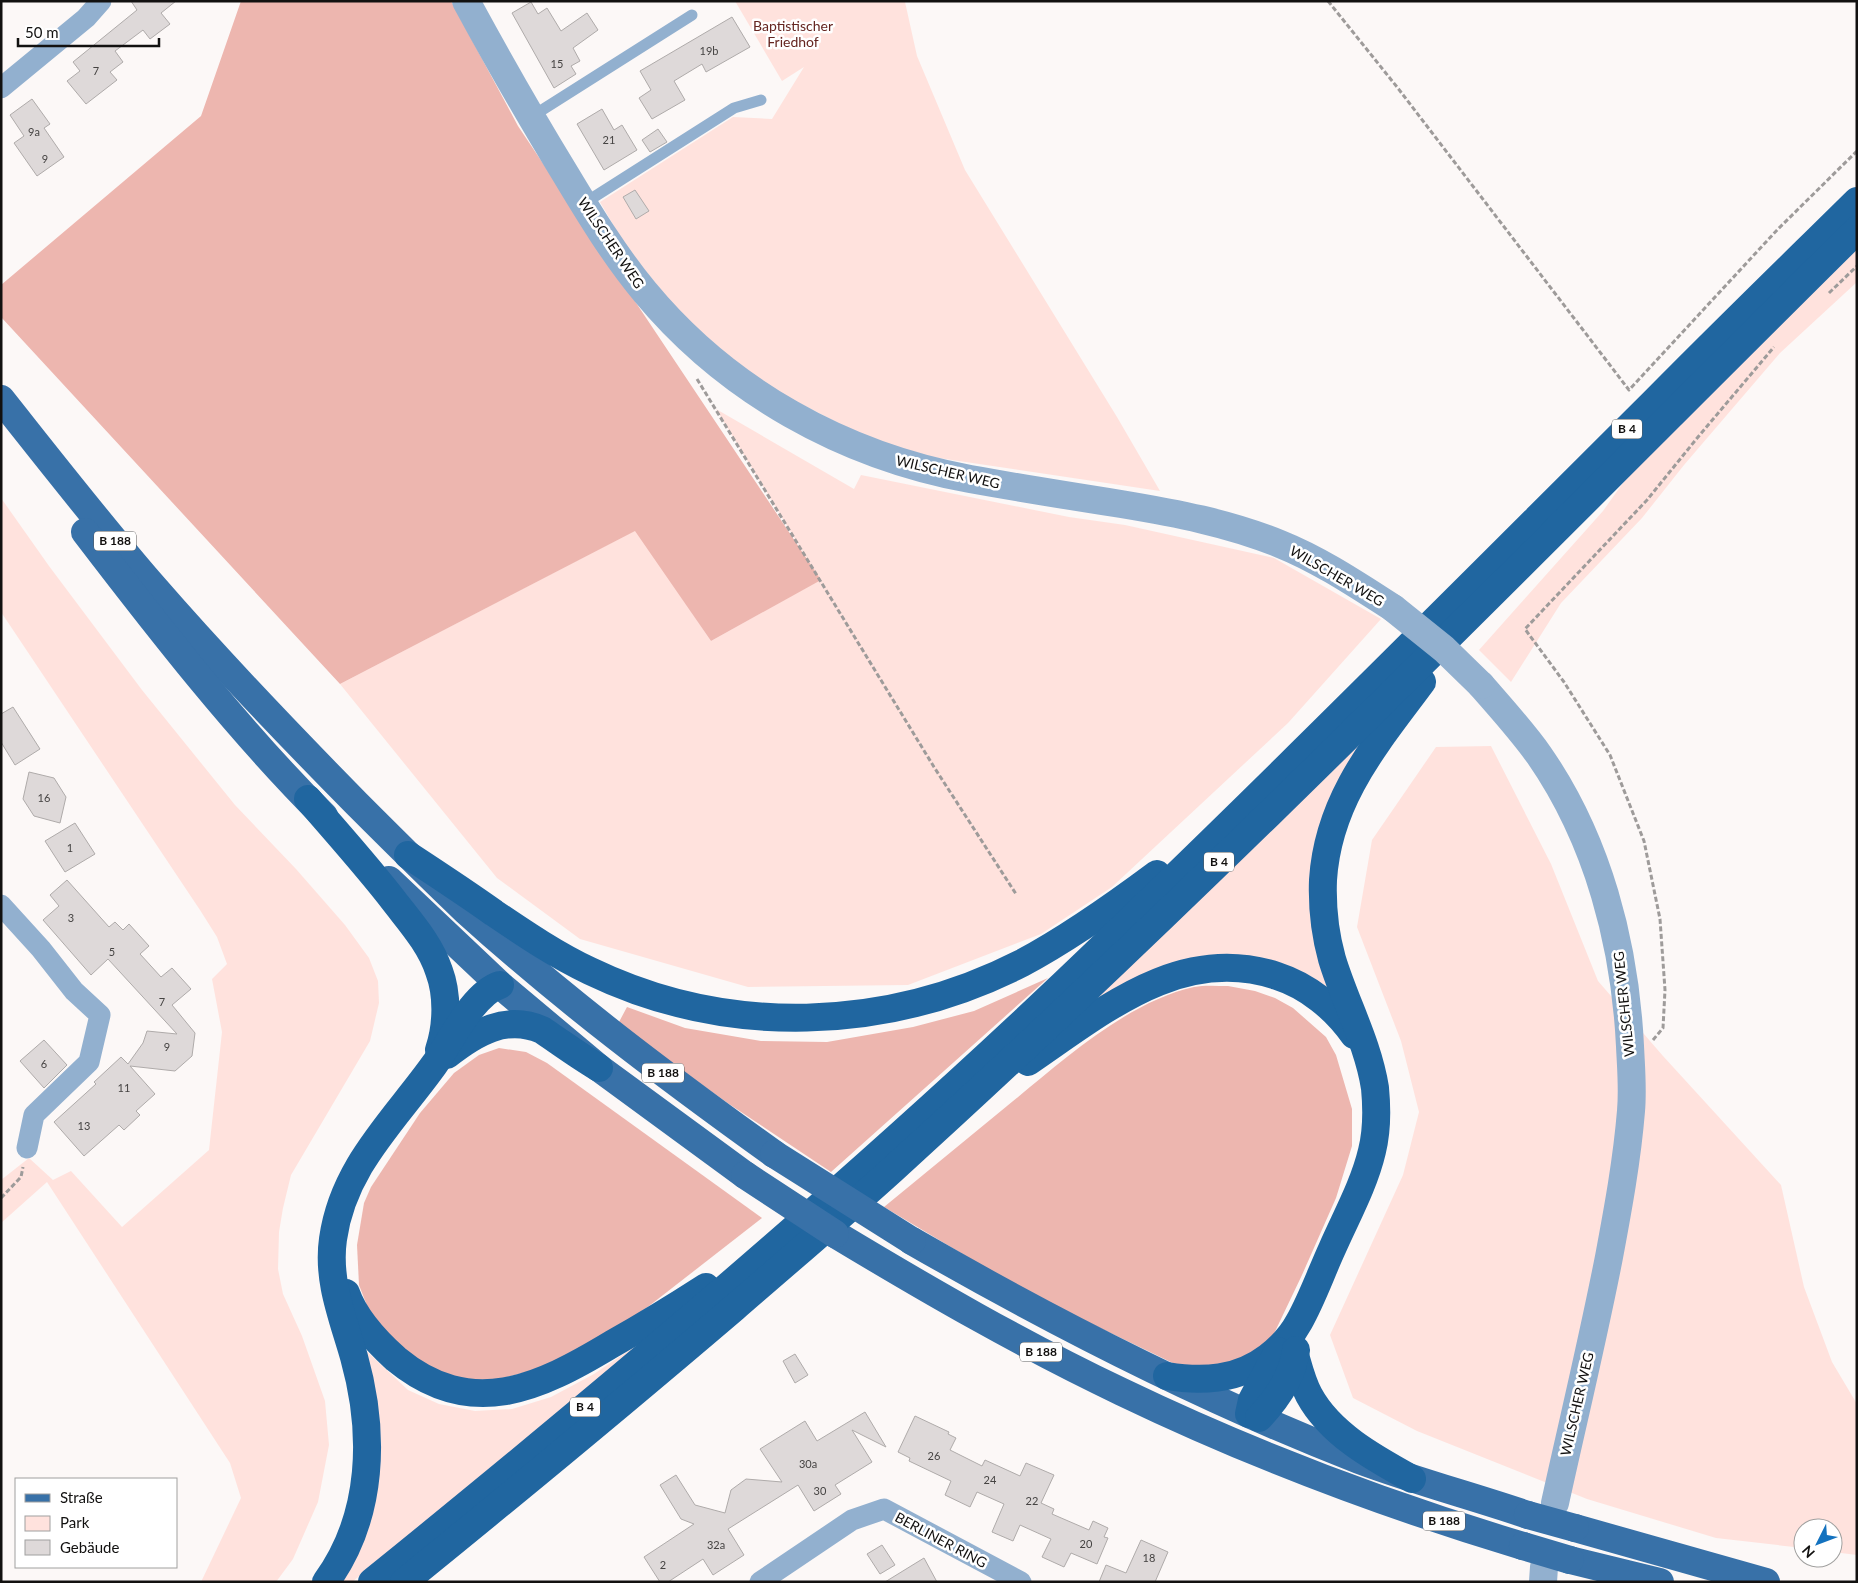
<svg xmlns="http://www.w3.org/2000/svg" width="1858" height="1583" font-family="Lato,sans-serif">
<rect width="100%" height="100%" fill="#fcf8f7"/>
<g fill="#ffe2dd">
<polygon points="735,1 906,1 905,2 917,56 965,170 1117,417 1160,491 925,456 868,438 758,382 680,313 626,247 600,202 733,117 772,119 804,67 782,81"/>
<polygon points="1857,249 1857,282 1780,353 1684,465 1642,518 1561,603 1511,682 1479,650 1603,511 1635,466"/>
<polygon points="716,409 854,489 861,475 1069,517 1125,525 1274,558 1381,619 1288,723 1112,887 1041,934 908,985 748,987 580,939 497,878 340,684 636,530 711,641 820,580"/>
<polygon points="1,498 49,566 142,690 235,805 296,869 345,925 369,958 378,981 379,1003 370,1041 291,1175 283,1208 279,1232 278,1269 283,1294 302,1336 325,1401 329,1445 318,1502 293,1559 276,1582 201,1582 241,1498 230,1463 47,1182 1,1223 1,1180 29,1158 53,1180 71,1171 122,1227 209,1150 222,1032 212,979 227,964 217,937 200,910 1,612"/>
<polygon points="1389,710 1332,799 1338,993 1251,958 1054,1037"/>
<polygon points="1491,746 1551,864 1598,981 1663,1056 1781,1185 1804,1287 1832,1362 1857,1404 1857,1555 1833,1552 1833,1528 1803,1528 1803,1548 1716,1538 1587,1499 1417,1431 1353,1398 1330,1335 1403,1175 1419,1112 1401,1041 1357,927 1372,840 1436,747"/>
<polygon points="359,1344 408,1390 439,1404 475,1411 512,1409 551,1397 594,1374 634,1347 643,1344 352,1582 337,1582 352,1557"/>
</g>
<g fill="#edb6af">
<polygon points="241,1 451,1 518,126 821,580 711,641 635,531 340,684 1,317 1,285 201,116"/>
<polygon points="1048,978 831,1172 729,1104 670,1062 619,1022 627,1007 685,1028 761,1041 827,1042 913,1027 974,1011"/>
<path d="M1228,986L1255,991L1275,998L1293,1008L1326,1037L1336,1055L1352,1109V1146L1336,1198L1302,1275L1271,1340L1223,1371L1179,1366L1092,1324L1006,1280L884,1207C925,1173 966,1140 1007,1106C1060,1063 1126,1002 1194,987C1204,985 1217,986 1228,986Z"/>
<polygon points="499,1048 526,1052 547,1063 762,1218 649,1306 603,1338 557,1364 476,1385 421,1367 373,1321 359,1285 357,1245 364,1203 371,1187 420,1113 454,1073 479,1055"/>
</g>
<g fill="#ded9d9" stroke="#afabaa">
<polygon points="131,1 176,1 161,13 170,24 150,39 143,30 115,51 123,62 110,72 117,80 86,104 67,81 80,71 73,62 137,10"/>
<polygon points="531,2 538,14 547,8 561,31 587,13 598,30 573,48 580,61 571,66 576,74 554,88 512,13"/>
<polygon points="732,17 750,47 706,72 702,64 674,81 685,100 652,119 639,98 651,90 640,71"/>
<polygon points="32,99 50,124 44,128 64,157 37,176 14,143 24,136 10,115"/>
<polygon points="602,109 614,130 622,125 637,150 604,170 577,124"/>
<polygon points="658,129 667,142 650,152 642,140"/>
<polygon points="635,190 649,211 636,219 623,197"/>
<polygon points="13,707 40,749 15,765 1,742 1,714"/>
<polygon points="29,772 54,778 66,797 60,823 34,816 23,799"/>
<polygon points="75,823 95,854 65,872 45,841"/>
<polygon points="67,880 109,927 115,922 123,930 129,924 149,946 140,954 161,977 172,968 191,989 172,1005 195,1033 192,1056 175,1071 130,1066 155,1094 136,1111 140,1115 124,1130 119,1125 84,1156 54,1122 96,1084 94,1082 121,1057 128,1064 143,1043 147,1031 177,1034 108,959 91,975 43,920 59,906 50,895"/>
<polygon points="44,1040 67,1065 44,1088 20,1061"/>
<polygon points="795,1354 808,1375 795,1383 783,1361"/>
<polygon points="865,1412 886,1447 852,1430 872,1462 835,1485 841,1494 814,1511 798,1485 728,1529 744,1555 713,1575 703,1559 668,1582 660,1582 644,1557 694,1524 681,1519 660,1485 676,1475 695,1505 725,1513 731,1490 746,1479 782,1482 760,1449 805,1421 817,1441"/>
<polygon points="915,1416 949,1432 948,1434 956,1438 950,1450 982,1466 985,1460 1020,1476 1026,1463 1054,1475 1041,1503 1054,1509 1052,1514 1089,1530 1093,1521 1108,1528 1104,1537 1108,1538 1097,1564 1071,1553 1064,1567 1042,1557 1051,1539 1020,1525 1013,1541 992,1532 1004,1504 977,1492 970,1507 945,1495 951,1481 909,1461 910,1458 898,1452"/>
<polygon points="1141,1540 1168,1552 1155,1582 1099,1582 1106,1565 1126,1573"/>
<polygon points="882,1545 895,1565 880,1574 867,1554"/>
<polygon points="924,1558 937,1582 885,1582"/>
</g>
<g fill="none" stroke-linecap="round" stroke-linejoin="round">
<g stroke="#9e9b9a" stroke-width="3" stroke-dasharray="5 2.5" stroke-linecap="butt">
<polyline points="1328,1 1397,87 1629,390 1778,229 1857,151"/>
<polyline points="1829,293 1857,266"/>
<polyline points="697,379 934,767 1016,894"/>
<polyline points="1653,1040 1663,1028 1665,990 1660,919 1644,841 1610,755 1564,682 1525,629 1647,500 1698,437 1774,347"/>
<polyline points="1,1198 21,1177 23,1167"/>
</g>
<g stroke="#92b0cf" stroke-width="11">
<polyline points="531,117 692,15"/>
<polyline points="583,204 734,108 761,100"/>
</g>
<g stroke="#92b0cf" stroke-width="21">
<polyline points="1,88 86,18 101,1"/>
<polyline points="1,905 41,949 74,991 100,1015 89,1062 34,1115 27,1148"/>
<polyline points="760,1582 852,1520 884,1509 1021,1582"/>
</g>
<g stroke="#92b0cf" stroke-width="28">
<path d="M466,1C498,60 531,118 566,175C590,215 615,256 645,292C727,391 844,456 970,479C1020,488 1070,496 1121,504C1175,513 1229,523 1280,544C1320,560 1357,585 1393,608"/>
<path d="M1481,685C1501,708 1522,731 1539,755C1598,840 1625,944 1630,1046C1631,1068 1633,1089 1631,1111C1627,1160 1618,1209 1609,1257C1593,1339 1573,1421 1555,1503"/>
<polyline points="1543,1582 1544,1567"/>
</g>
<g stroke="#3871a8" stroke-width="28">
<path d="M1,399C51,462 100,525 152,585C218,661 287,733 357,804C393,840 429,876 466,911C563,999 668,1078 774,1154"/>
<path d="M85,532C160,630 237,729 324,816"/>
<polyline points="389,880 500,985 599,1068 745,1175"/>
<path d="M835,1234C928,1290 1023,1345 1122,1392C1251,1454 1386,1505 1523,1546"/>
<path d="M912,1241C1056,1324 1205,1400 1359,1460C1415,1481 1472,1496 1528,1515"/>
<polyline points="1575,1528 1766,1582"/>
<polyline points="1570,1560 1660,1582"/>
</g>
<g stroke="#2066a0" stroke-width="28">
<path d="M308,799C337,833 367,866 394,901C411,923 430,944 439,971C448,995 447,1026 439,1050"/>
<path d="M408,855C437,874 466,893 494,913C525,934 556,955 590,971C727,1037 887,1032 1022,963C1069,938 1114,906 1157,874"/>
<path d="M447,1055C475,1033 506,1014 542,1030C548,1034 555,1039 561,1043C574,1052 586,1060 599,1068"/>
<path d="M1028,1062C1103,1011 1181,944 1277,976C1308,986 1335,1008 1354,1035"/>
<path d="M346,1293C355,1319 376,1341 396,1359C471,1421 539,1388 612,1344C644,1326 675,1307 706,1287"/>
<path d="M1295,1355C1299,1369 1302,1382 1309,1395C1330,1434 1374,1458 1412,1479"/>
<path d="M1167,1376C1203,1382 1238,1380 1268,1357C1280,1348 1292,1335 1299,1322C1312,1299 1321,1273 1332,1249C1346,1217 1364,1185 1372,1151C1377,1131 1377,1109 1375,1088C1368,1043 1345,1002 1332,959C1325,934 1322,906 1323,880C1328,799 1376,744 1422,682"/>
<polyline points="1249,1414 1252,1400 1278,1351"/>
<path d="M1259,1418C1276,1400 1293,1376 1296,1350"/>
<path d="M326,1582C374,1516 375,1432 354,1357C343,1318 327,1281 333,1239C343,1167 393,1122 434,1065C450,1043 473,993 500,985"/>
<path d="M372,1582C599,1398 823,1210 1036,1010C1246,811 1449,606 1654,402C1721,334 1789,268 1857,201"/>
<path d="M404,1582C515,1492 625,1401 734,1308C787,1262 840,1217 892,1170C1225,868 1538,546 1857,230"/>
</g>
<polyline stroke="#92b0cf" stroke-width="28" points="1393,608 1444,649 1481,685"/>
<g stroke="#3871a8" stroke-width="28">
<polyline points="774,1154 912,1241"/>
<polyline points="745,1175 835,1234"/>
<polyline points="1528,1515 1575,1528"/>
<polyline points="1523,1546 1570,1560"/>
</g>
</g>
<g text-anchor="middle" stroke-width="5" stroke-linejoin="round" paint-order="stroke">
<g font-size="11" fill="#454342">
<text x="709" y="55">19b</text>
<text x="557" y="68">15</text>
<text x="96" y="75">7</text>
<text x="34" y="136">9a</text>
<text x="609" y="144">21</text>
<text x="45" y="163">9</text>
<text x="44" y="802">16</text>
<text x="70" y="852">1</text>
<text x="71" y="922">3</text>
<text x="112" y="956">5</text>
<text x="162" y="1006">7</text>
<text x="167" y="1051">9</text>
<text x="44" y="1068">6</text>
<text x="124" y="1092">11</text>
<text x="84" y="1130">13</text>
<text x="934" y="1460">26</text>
<text x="808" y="1468">30a</text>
<text x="990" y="1484">24</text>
<text x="820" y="1495">30</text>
<text x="1032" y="1505">22</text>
<text x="1086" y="1548">20</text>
<text x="716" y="1549">32a</text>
<text x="1149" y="1562">18</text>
<text x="663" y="1569">2</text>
</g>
<g fill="#fff" stroke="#595858" stroke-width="1">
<rect x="1612" y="419.5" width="30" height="19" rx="4"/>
<rect x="94" y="531.5" width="42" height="19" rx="4"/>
<rect x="1204" y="852.5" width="30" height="19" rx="4"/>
<rect x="642" y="1063.5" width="42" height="19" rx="4"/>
<rect x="1020" y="1342.5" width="42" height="19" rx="4"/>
<rect x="570" y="1397.5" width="30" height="19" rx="4"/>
<rect x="1423" y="1511.5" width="42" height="19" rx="4"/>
</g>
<g font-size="12" font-weight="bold" fill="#121110">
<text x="1627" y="433">B 4</text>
<text x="115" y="545">B 188</text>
<text x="1219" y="866">B 4</text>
<text x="663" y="1077">B 188</text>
<text x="1041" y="1356">B 188</text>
<text x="585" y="1411">B 4</text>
<text x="1444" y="1525">B 188</text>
</g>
<g font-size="14" fill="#652520" stroke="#fff">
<text x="793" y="31">Baptistischer<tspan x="793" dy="16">Friedhof</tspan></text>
</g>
<g font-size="14" fill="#121110" stroke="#fff">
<text transform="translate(611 243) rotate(56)" y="5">WILSCHER WEG</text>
<text transform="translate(948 472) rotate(13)" y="5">WILSCHER WEG</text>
<text transform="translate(1337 576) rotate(30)" y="5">WILSCHER WEG</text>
<text transform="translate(1624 1004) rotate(-96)" y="5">WILSCHER WEG</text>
<text transform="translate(1577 1404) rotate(-77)" y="5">WILSCHER WEG</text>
<text transform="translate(941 1540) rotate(28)" y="5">BERLINER RING</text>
</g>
</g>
<rect width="1858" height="1583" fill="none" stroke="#121110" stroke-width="5"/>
<rect x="15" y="1478" width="162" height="90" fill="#ffffff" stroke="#a0a09f"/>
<rect x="25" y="1494" width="25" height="8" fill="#3871a8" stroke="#a0a09f"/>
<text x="60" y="1503" font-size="15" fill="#121110">Straße</text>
<rect x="25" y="1516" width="25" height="15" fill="#ffe2dd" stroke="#a0a09f"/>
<text x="60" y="1528" font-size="15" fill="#121110">Park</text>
<rect x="25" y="1540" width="25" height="15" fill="#ded9d9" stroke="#a0a09f"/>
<text x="60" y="1553" font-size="15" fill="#121110">Gebäude</text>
<g transform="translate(1818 1543) rotate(228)"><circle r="24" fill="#ffffff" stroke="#a0a09f"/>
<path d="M0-4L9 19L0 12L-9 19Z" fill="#1372bf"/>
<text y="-8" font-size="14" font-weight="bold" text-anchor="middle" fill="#121110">N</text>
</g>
<path d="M18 38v8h141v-8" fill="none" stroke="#121110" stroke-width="2.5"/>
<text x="25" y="38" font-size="15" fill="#121110" stroke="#ffffff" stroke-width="4" paint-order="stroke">50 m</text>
</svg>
